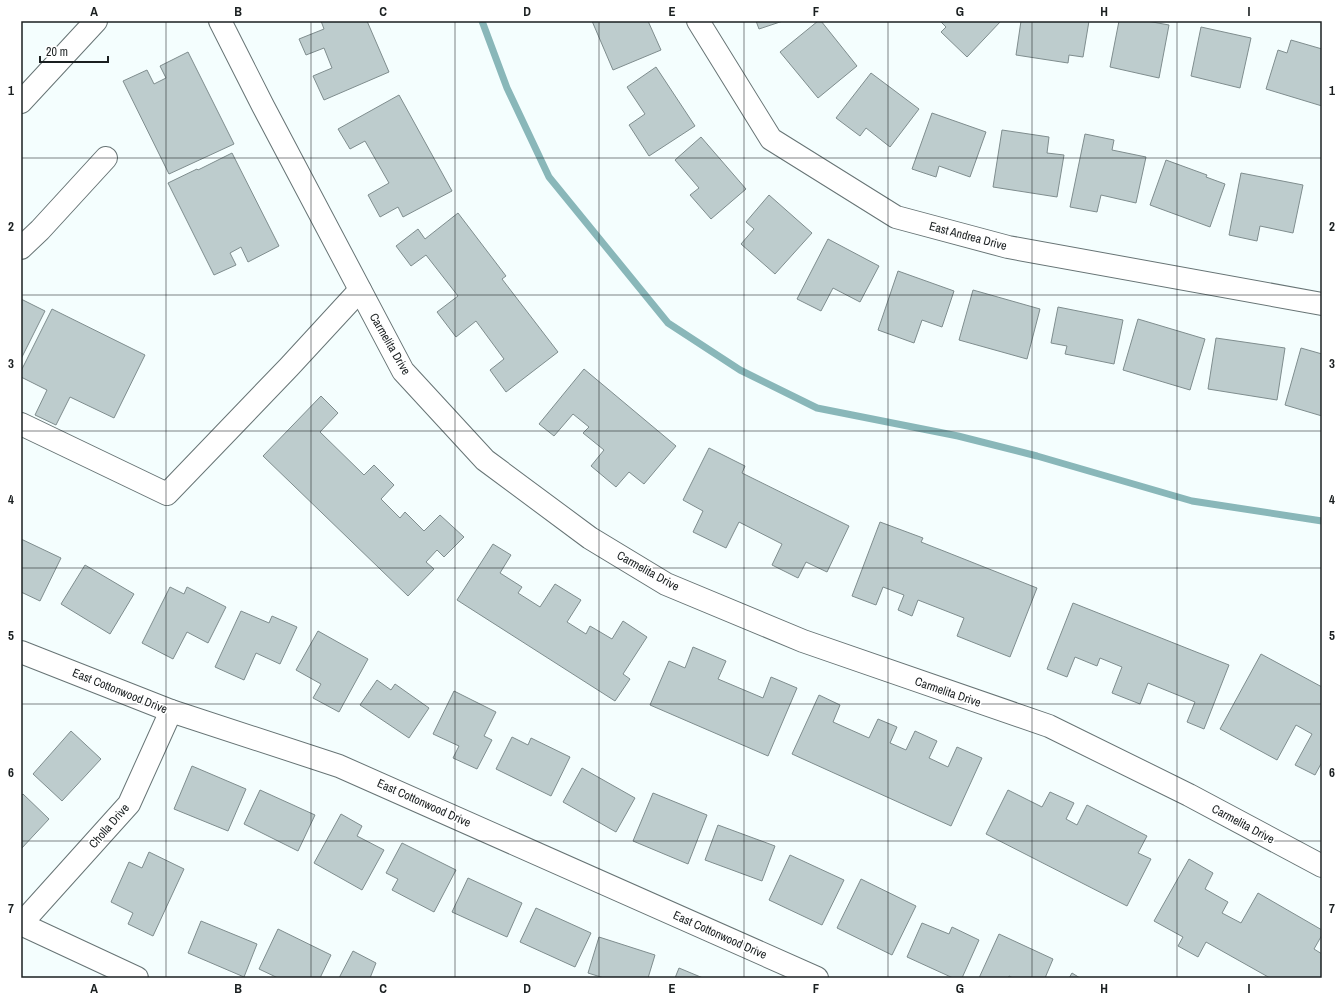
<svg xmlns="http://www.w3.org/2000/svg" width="1343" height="999" font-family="'Archivo Narrow',sans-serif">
<rect width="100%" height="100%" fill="#f4fefe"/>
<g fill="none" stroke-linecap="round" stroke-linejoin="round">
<polyline stroke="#89b7b9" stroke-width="7" points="482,21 507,88 549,177 668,323 740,370 817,408 958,436 1037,456 1192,501 1322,521"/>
</g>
<g fill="#bdcccd" stroke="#7f8d8e">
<polygon points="321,21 367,21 389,72 324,100 313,76 332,68 324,48 306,55 299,39 324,29"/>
<polygon points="592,21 648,21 661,50 613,70"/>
<polygon points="756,21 783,21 759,29"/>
<polygon points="818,21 821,21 857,66 818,98 780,52"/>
<polygon points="940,21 1001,21 967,57 941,32 946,27"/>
<polygon points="1021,21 1089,21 1083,57 1069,55 1068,63 1016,55"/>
<polygon points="1119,21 1147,21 1169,25 1159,78 1110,67"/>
<polygon points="1201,27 1251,38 1240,88 1191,76"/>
<polygon points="1291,40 1322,49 1322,106 1266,89 1278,50 1287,53"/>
<polygon points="188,52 234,144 169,174 123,81 147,70 154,84 166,78 160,66"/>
<polygon points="656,67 695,126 649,156 629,125 645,114 627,87"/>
<polygon points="871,73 919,109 890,147 866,128 860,136 836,118"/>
<polygon points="399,95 452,191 403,217 398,207 380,217 368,195 389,183 365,141 350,149 338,129"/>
<polygon points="932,113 986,132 970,177 939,166 936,177 912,169"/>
<polygon points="1002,130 1049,137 1047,153 1064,155 1057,197 993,187"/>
<polygon points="1085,134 1114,140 1112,150 1146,157 1136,203 1101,195 1097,212 1070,207"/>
<polygon points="701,137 746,189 711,219 690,195 699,188 675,160"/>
<polygon points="232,153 279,246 248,262 241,247 230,253 236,265 214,275 168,183 197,169 198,170"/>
<polygon points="1166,160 1207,175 1206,177 1225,184 1210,227 1150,205"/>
<polygon points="1241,173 1303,185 1293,233 1260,226 1257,241 1229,235"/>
<polygon points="769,195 812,233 775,274 741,244 754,229 746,222"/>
<polygon points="458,213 506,276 502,279 558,352 506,392 490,370 504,359 476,321 456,337 437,312 458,296 426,255 411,266 396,246 418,229 425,239"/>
<polygon points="828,239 879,266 860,302 833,288 821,311 797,299"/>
<polygon points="898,271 954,291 942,327 922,320 914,343 878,330"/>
<polygon points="973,290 1040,309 1027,359 959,340"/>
<polygon points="21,299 45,311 21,359"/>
<polygon points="1058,307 1123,320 1114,364 1065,354 1067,346 1051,343"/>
<polygon points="52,309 145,355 114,418 70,397 56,425 35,415 47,390 21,377 21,371"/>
<polygon points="1138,319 1205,339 1190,390 1123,370"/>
<polygon points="1216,338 1285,348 1277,400 1208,389"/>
<polygon points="1301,348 1322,354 1322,416 1285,405"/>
<polygon points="584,369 676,446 644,484 629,472 616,487 591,466 604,450 583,433 589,427 573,414 554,436 539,424"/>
<polygon points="321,396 338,413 320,432 364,475 374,465 394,485 381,499 400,518 405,512 424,531 440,515 464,537 444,557 437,550 426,562 434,569 408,596 263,456"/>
<polygon points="709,448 745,466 742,473 849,526 827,572 806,562 798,578 772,565 782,544 739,522 726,548 693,532 703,511 683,500"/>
<polygon points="880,522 923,538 921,542 1037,588 1010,657 957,636 964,618 918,600 912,616 898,610 904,595 883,587 876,605 852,596"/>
<polygon points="21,539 61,558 40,601 21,592"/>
<polygon points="493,544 511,555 500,573 522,587 518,593 540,607 555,584 581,600 567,622 586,634 590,626 612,639 623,621 647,637 623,674 630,679 615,701 457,600"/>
<polygon points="85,565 134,594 110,634 61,604"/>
<polygon points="170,587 184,594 187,587 226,607 208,643 187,632 173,659 142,643"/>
<polygon points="1073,603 1229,665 1204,729 1187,722 1195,702 1148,683 1140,704 1112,693 1122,667 1100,658 1097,666 1075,657 1067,677 1047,669"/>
<polygon points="241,611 269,623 272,616 297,627 280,664 256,653 244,680 215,667"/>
<polygon points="318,631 368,659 339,712 313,698 321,684 296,670"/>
<polygon points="693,647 726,661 718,679 763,698 771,677 797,688 768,756 650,705 669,661 685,668"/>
<polygon points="1261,654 1322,687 1322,762 1315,775 1295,765 1312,734 1296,725 1277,760 1220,729"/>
<polygon points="377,680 391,690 395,684 429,708 409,738 360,705"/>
<polygon points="454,691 496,712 484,736 492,740 477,769 453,758 459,746 433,734"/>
<polygon points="819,695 840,705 833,722 869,738 878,719 897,727 890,743 906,750 915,731 937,741 929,758 948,767 957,747 982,758 951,826 792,754"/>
<polygon points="71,731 101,759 62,801 33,774"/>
<polygon points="512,737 528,745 531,738 570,757 551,796 496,769"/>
<polygon points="192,766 246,789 228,831 174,809"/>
<polygon points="582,768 635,798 616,832 563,802"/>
<polygon points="260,790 315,815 298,851 244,824"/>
<polygon points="1008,790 1042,807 1050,792 1074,803 1066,819 1077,825 1087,805 1147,836 1138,853 1151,859 1127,906 986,834"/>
<polygon points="653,793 707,815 688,864 633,841"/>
<polygon points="23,794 49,819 21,849 21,796"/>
<polygon points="341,814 362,826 357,836 384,850 362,890 314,863"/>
<polygon points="718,825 775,846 762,881 705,860"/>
<polygon points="402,843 456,870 434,912 392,890 398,879 386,873"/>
<polygon points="149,852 184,869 153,936 128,924 133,913 111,902 129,862 142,868"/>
<polygon points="790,855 844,880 822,925 769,900"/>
<polygon points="1189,859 1213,873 1205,889 1228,902 1222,913 1241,923 1258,893 1322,930 1322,935 1314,949 1322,954 1322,978 1270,978 1206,942 1198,957 1178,946 1183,937 1154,921"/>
<polygon points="468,878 522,903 507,937 452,912"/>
<polygon points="861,879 916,906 892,955 837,928"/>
<polygon points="536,908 591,933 575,967 520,942"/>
<polygon points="201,921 257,944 244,977 188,953"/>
<polygon points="922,923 949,934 952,927 979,940 962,978 953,978 907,957"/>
<polygon points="278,929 331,955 320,978 278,978 259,969"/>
<polygon points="999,934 1053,959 1045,978 1013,978 1009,976 1008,978 979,978"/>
<polygon points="599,937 655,955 648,978 604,978 588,973"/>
<polygon points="353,951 376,963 370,978 339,978"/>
<polygon points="679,968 703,978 675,978"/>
<polygon points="1072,973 1080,978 1069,978"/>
</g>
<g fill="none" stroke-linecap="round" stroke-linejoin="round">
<g stroke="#677475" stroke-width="24">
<g id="minor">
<polyline points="220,21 263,106 403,371 485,460 590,538 666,584 803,641 1049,726 1189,795 1322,866"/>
<polyline points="698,21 771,139 896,217 1008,247 1322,304"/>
<polyline points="21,102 96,21"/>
<polyline points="21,248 40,230 106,158"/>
<polyline points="21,424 167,494 289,367 360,290"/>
<polyline points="21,652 171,711 339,766 817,978"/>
<polyline points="21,924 129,804 171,711"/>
<polyline points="21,924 137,978"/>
</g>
</g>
<use href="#minor" stroke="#fff" stroke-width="22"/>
</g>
<path fill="none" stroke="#1a1f20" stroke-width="1" stroke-opacity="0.55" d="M166,21V978M311,21V978M455,21V978M599,21V978M744,21V978M888,21V978M1032,21V978M1177,21V978M21,158H1322M21,295H1322M21,431H1322M21,568H1322M21,704H1322M21,841H1322"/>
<g text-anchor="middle" stroke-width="3" stroke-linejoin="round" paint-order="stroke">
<g font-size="12" fill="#1a1f20" stroke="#fff">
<text transform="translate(968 236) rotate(15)" y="4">East Andrea Drive</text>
<text transform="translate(390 344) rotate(60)" y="4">Carmelita Drive</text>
<text transform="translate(648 571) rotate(29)" y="4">Carmelita Drive</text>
<text transform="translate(120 691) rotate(22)" y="4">East Cottonwood Drive</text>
<text transform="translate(948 692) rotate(19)" y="4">Carmelita Drive</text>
<text transform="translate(424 803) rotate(24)" y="4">East Cottonwood Drive</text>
<text transform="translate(1243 824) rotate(28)" y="4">Carmelita Drive</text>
<text transform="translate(109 826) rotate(-49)" y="4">Cholla Drive</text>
<text transform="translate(720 935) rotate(24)" y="4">East Cottonwood Drive</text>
</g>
</g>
<rect width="1343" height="999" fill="none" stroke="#ffffff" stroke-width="44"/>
<path d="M40 56v6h68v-6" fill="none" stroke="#1a1f20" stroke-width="2"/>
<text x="46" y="56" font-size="12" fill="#1a1f20" stroke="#ffffff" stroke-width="3" paint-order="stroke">20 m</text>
<rect x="22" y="22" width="1299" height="955" fill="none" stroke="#1a1f20" stroke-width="1.5"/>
<g font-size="13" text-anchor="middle" font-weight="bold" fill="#1a1f20">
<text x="94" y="16">A</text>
<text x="238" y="16">B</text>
<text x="383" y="16">C</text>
<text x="527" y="16">D</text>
<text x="672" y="16">E</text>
<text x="816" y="16">F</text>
<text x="960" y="16">G</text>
<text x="1104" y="16">H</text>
<text x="1249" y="16">I</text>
<text x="11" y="95">1</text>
<text x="1332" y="95">1</text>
<text x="11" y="231">2</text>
<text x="1332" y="231">2</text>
<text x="11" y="368">3</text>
<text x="1332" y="368">3</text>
<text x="11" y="504">4</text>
<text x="1332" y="504">4</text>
<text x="11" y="640">5</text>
<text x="1332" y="640">5</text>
<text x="11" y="777">6</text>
<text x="1332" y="777">6</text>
<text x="11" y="913">7</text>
<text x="1332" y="913">7</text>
<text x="94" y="993">A</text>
<text x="238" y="993">B</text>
<text x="383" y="993">C</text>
<text x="527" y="993">D</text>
<text x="672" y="993">E</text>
<text x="816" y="993">F</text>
<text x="960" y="993">G</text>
<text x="1104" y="993">H</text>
<text x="1249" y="993">I</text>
</g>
</svg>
